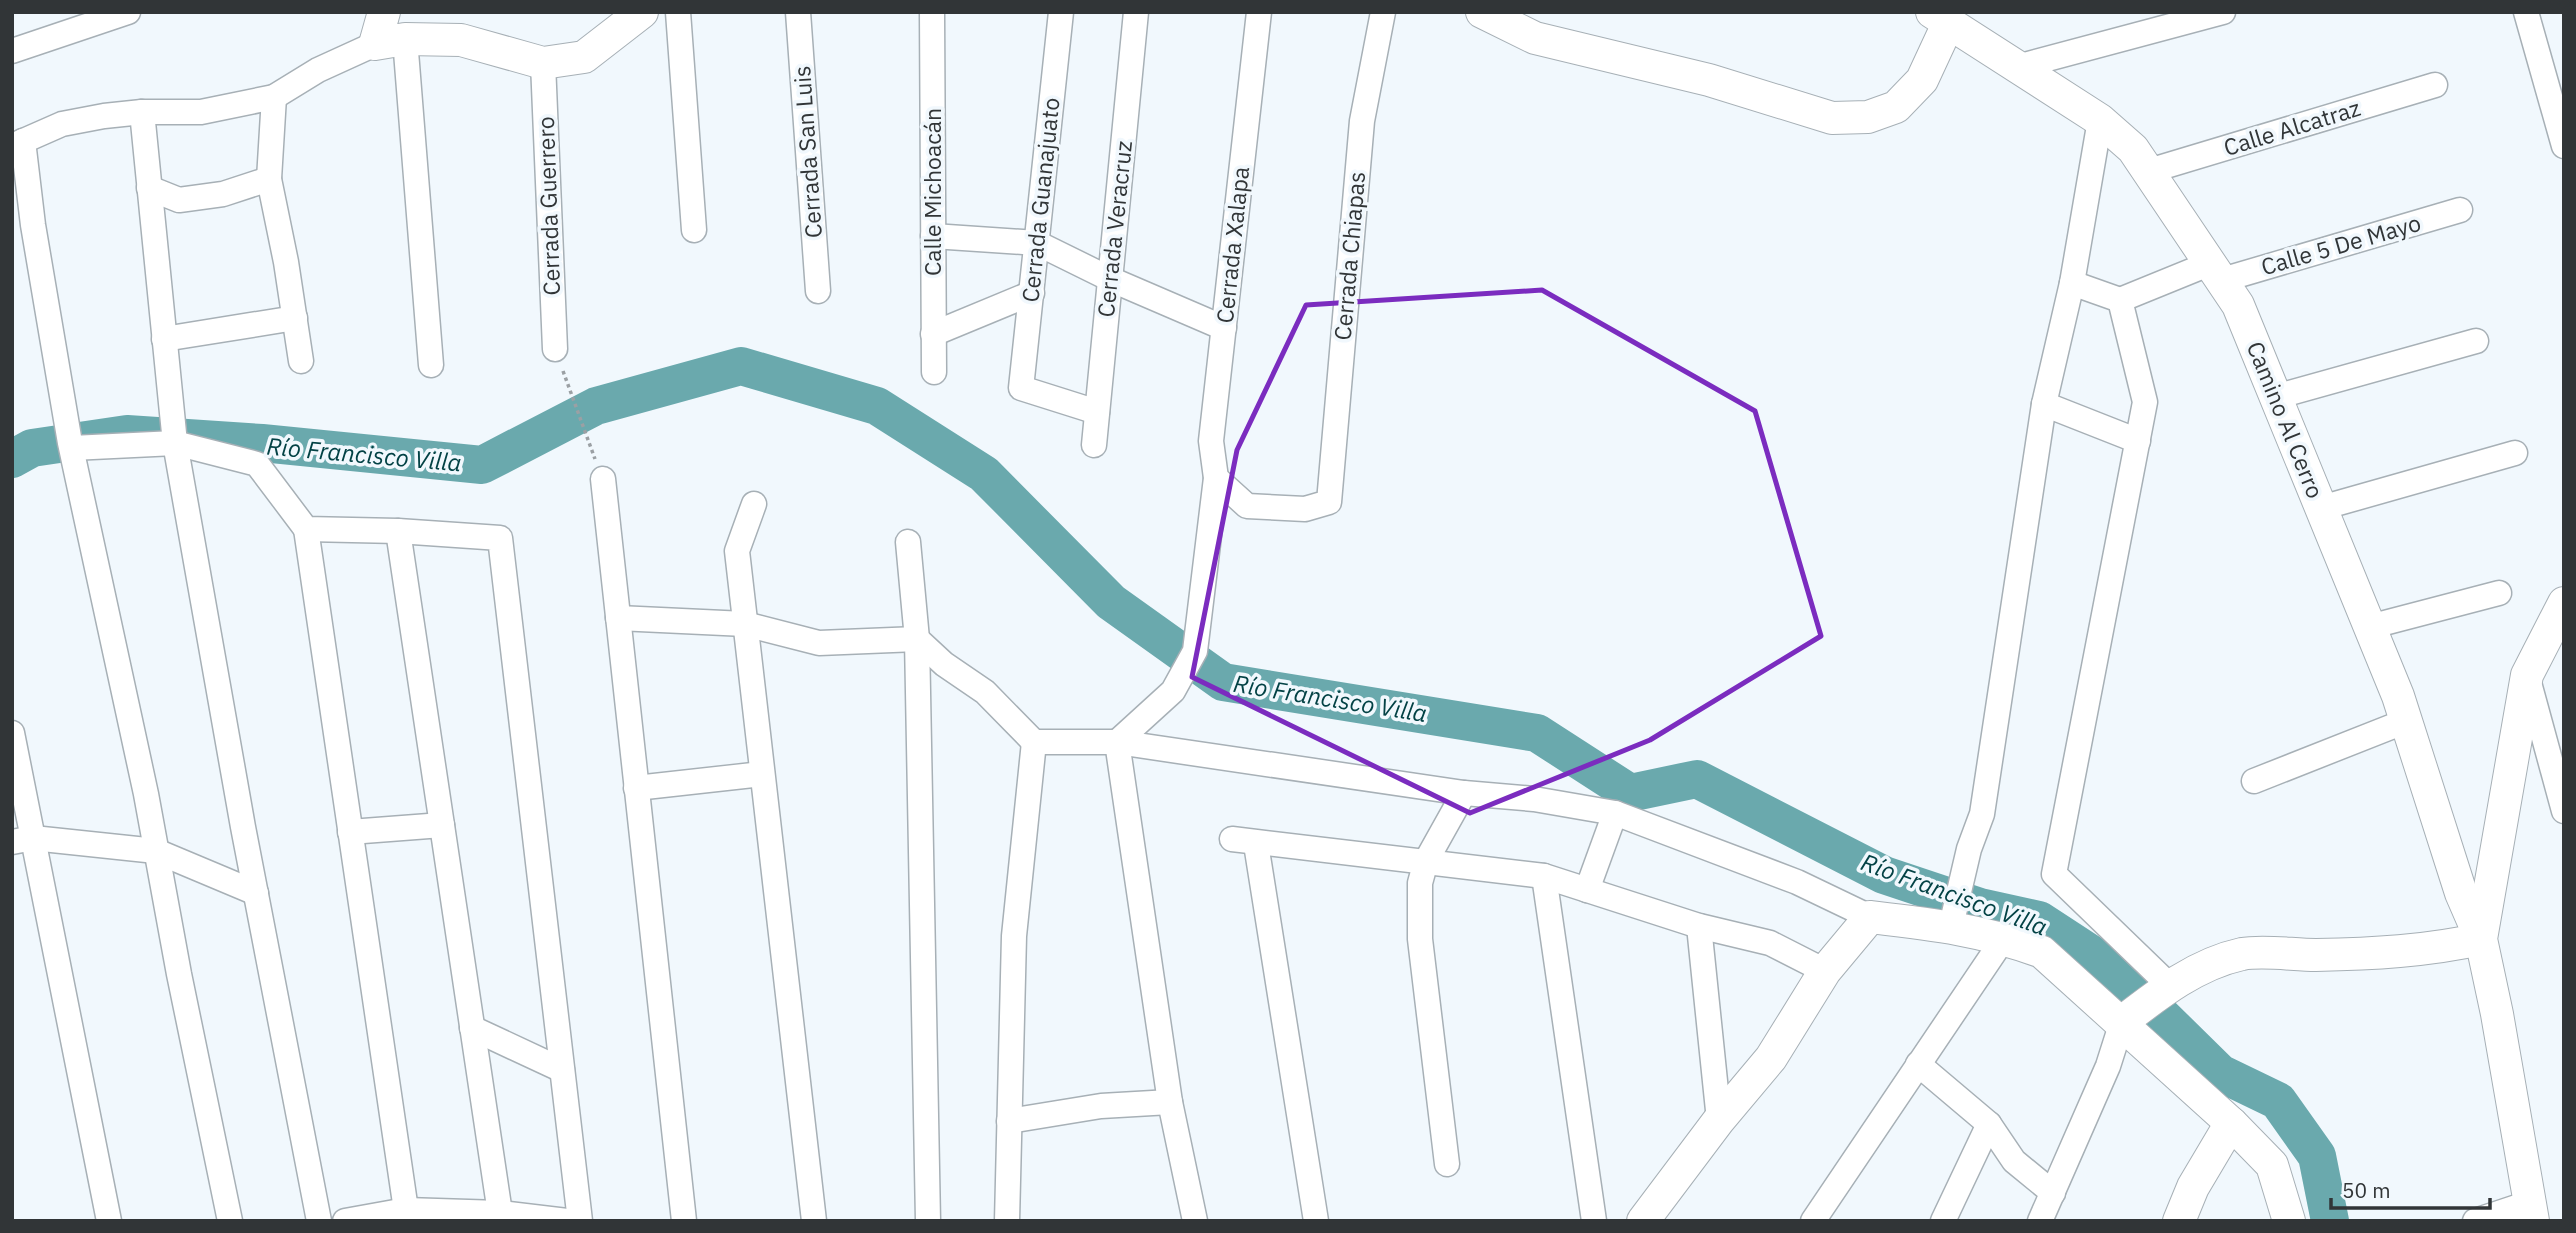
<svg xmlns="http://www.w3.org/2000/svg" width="2576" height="1233" font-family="'IBM Plex Sans',sans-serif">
<rect width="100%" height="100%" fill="#f1f8fd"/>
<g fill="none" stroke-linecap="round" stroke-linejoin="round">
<polyline stroke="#6aa9ad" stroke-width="38" points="12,459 32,448 127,434 262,443 482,465 596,406 741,366 877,406 984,474 1111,602 1223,682 1537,733 1630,793 1697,779 1884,875 1980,907 2039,920 2114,969 2220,1073 2278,1101 2317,1156 2330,1221"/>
<g stroke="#a7b0b6" stroke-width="27">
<g id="minor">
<polyline points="678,12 694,230"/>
<polyline points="798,12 818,291"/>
<polyline points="932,12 934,372"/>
<polyline points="1061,12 1021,388 1097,412"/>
<polyline points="2526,12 2564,146"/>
<polyline points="405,39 431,365"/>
<polyline points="12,51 128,12"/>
<polyline points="543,63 555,349"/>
<polyline points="2017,67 2223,12"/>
<polyline points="274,97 269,179 286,262 301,361"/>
<polyline points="142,112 175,443 243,827 319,1221"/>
<polyline points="23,141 33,225 70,443 146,794 179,974 230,1221"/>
<polyline points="12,146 62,124 104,116 142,112 201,112 274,97 318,70 375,44"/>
<polyline points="2149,171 2435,85"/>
<polyline points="149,188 179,200 223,194 269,179"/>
<polyline points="933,236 1037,243 1110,279 1224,328"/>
<polyline points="2222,280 2460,210"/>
<polyline points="2072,283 2120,300 2145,402 2054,874 2170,986"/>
<polyline points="2120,300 2211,263"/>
<polyline points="933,334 1032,293"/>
<polyline points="164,339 295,318"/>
<polyline points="2275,397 2476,341"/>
<polyline points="2044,404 2138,441"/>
<polyline points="1094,445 1136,12"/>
<polyline points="72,448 175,443 257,464 306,529 398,531 500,538 580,1221"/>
<polyline points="1216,478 1247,506 1305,509 1329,502 1362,121 1383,12"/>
<polyline points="603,479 684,1221"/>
<polyline points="754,504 737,551 814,1221"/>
<polyline points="2321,508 2515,453"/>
<polyline points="306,529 406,1210"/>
<polyline points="398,531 500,1213"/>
<polyline points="908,542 917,639 928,1221"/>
<polyline points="618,618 745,624 819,643 917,639 944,664 985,692 1034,742 1117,742 1464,793 1534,799 1615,813 1797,882 1870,917"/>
<polyline points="2369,627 2499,593"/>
<polyline points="2528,679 2564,811"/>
<polyline points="12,733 109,1221"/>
<polyline points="2254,781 2406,721"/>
<polyline points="636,788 762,774"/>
<polyline points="350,832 442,825"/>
<polyline points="1232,839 1544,876 1699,926 1770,943 1825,971"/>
<polyline points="12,842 33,838 156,851 256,893"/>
<polyline points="1256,844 1316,1221"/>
<polyline points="1544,876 1594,1221"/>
<polyline points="1587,890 1615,813"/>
<polyline points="1699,926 1719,1120"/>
<polyline points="1951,926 1969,849 1982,814 2044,404 2072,283 2100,120"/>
<polyline points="472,1028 562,1070"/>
<polyline points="1918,1064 1989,1124 2014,1161 2053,1193"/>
<polyline points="1009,1121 1101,1106 1170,1102"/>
<polyline points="1447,1164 1420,939 1420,883 1426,861 1464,793"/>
<polyline points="345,1221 406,1210 500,1213 567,1221"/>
<polyline points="1007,1221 1014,936 1034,742"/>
<polyline points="1195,1221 1170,1102 1117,742 1173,691 1195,651 1216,478 1211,441 1259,12"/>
<polyline points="1813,1221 2004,938"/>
<polyline points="1943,1221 1989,1124"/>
<polyline points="2040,1221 2108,1066 2122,1022"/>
<polyline points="2475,1221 2529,1203"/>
</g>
</g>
<g stroke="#a7b0b6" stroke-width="34">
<g id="major">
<polyline points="384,12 375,44 405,39 461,40 543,63 584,57 642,12"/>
<polyline points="1482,12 1535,38 1709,80 1832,118 1868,117 1896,107 1922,80 1948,24"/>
<polyline points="1932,12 2100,120 2133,149 2238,305 2398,696 2461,893 2481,939"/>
<path d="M2122,1022C2158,994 2196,964 2242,954C2263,950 2294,955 2316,955C2372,954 2427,951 2481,939"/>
<path d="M1643,1221L1719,1120L1771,1058L1825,971L1870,917C1930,924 1984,930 2042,952L2231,1123L2272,1165L2289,1221"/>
<polyline points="2179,1221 2193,1187 2231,1123"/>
<polyline points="2533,1221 2497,1014 2481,939 2527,675 2564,603"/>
</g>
</g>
<polyline stroke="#9ba0a4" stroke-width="3.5" stroke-dasharray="3.5 3.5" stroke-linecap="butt" points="563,371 595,459"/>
<use href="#minor" stroke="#fff" stroke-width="24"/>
<use href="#major" stroke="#fff" stroke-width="32"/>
</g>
<path fill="none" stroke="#7b2cbf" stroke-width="5" stroke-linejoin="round" d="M1542,290L1755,411L1821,636L1650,740L1470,813L1192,677L1237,450L1306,305Z"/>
<g text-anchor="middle" stroke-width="7" stroke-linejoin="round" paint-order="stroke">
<g font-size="23" fill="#313537" stroke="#f1f8fd">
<text transform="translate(2292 128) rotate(-17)" y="8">Calle Alcatraz</text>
<text transform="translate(808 152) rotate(-94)" y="8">Cerrada San Luis</text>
<text transform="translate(933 192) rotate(-90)" y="8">Calle Michoacán</text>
<text transform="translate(1041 200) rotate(-84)" y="8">Cerrada Guanajuato</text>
<text transform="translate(549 206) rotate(-92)" y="8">Cerrada Guerrero</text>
<text transform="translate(1115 229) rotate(-84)" y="8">Cerrada Veracruz</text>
<text transform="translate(1233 245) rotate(-84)" y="8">Cerrada Xalapa</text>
<text transform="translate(2341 245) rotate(-16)" y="8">Calle 5 De Mayo</text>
<text transform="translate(1350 256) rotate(-85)" y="8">Cerrada Chiapas</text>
<text transform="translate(2285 420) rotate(68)" y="8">Camino Al Cerro</text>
</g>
<g font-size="24" font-style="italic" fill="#034245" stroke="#f1f8fd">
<text transform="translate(364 455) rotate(5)" y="8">Río Francisco Villa</text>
<text transform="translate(1330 699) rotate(9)" y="8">Río Francisco Villa</text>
<text transform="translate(1954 895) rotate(20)" y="8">Río Francisco Villa</text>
</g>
</g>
<rect width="2576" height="1233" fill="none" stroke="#313537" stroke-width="28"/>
<path d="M2331 1198v10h159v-10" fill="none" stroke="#313537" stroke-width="3.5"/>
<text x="2342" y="1198" font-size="21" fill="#313537" stroke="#f1f8fd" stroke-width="5" paint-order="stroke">50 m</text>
</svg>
